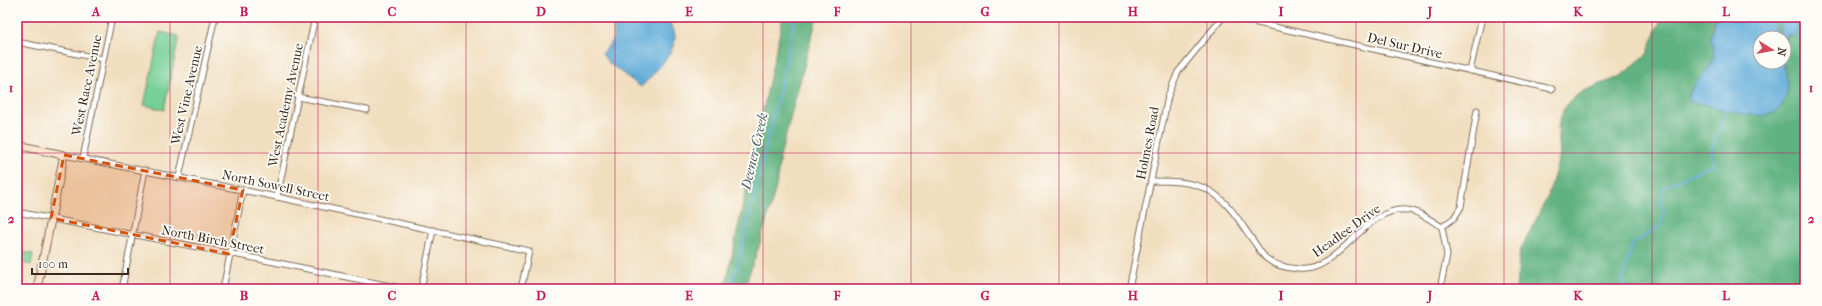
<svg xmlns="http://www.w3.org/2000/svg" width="1822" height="306" font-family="'IM FELL French Canon',serif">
<rect width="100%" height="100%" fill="#fdfcf7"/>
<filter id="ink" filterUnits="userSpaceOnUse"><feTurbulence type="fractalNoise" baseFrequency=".025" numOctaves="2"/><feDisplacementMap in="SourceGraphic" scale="8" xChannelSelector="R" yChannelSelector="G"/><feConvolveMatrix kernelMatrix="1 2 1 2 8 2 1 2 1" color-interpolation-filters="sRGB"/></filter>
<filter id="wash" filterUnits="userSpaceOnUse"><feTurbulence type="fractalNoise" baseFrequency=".012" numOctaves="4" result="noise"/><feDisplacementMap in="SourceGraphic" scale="16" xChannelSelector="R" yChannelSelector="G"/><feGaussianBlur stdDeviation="0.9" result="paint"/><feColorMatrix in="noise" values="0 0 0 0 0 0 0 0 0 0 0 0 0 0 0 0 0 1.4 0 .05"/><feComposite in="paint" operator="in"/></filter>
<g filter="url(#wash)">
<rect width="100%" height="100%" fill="#f1debf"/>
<g fill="#77d097" stroke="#597d5a">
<polygon points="160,32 179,36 164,110 144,105"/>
<polygon points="17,251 33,254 31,265 22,263 19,279 17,279"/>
</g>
<g fill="#61b280" stroke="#4e6e4f">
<polygon points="783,17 817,17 780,157 776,187 760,243 744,289 722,289 727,279"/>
<polygon points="1662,17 1716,17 1712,26 1714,59 1706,72 1689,93 1689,101 1751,115 1769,115 1787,85 1783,62 1784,39 1790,35 1796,37 1797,17 1805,17 1805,289 1516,289 1520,251 1548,196 1560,155 1558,126 1565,106 1581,92 1621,76 1647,54"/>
<polygon points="1773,17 1778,17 1780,33 1783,38 1778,38 1776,33"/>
</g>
<g fill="#61acd9" stroke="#4e6b7c">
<path d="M612,17H664C669,22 674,28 675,36C676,53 652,75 641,87L610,64L602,54C614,40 617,35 612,17Z"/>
<path d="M1716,17H1773L1775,33L1778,38H1760V62H1783C1785,72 1790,86 1786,96C1784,104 1777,113 1768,115C1749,119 1709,105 1689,101C1685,80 1726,70 1710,39Z"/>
<polygon points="1778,17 1797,17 1796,38 1790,35 1786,36 1785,40 1780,33"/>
</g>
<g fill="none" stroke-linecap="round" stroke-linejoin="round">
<g stroke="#61acd9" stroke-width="2">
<polyline points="729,289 736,272 783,76 795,17"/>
<polyline points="1626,289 1622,280 1633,243 1659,227 1664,213 1661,202 1664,187 1713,164 1712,148 1727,107"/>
</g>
</g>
</g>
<g filter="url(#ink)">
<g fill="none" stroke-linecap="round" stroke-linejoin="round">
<g stroke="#7b6956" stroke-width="7">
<g id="street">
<polyline points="1230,17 1552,89"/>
<polyline points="17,42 103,59"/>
<polyline points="1470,71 1482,17"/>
<polyline points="298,97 367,110"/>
<polyline points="64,155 277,197 529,251 521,289"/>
<polyline points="83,158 112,17"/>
<polyline points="179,177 215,17"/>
<path d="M1151,181C1171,181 1193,181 1210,191C1230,203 1241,224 1254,242C1258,247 1261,254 1267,259C1276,266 1287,268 1298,269C1339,274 1365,205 1407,210C1419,211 1432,221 1442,227"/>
<polyline points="277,197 315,17"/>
<polyline points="17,212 269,261 405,289"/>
<polyline points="122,289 145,170"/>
<polyline points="223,289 243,190"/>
<polyline points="421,289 433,230"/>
<polyline points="1129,289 1168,96 1178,72 1223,17"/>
<polyline points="1440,289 1447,255 1442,227 1454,218 1461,207 1477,110"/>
</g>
</g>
<g stroke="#7b6956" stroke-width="9">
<polyline id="secondary" points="17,145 64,155 37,289"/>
</g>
<use href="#street" stroke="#fff" stroke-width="5"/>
<use href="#secondary" stroke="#fbe5cf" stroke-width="7"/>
</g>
</g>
<path fill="#d7540e" fill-opacity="0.2" stroke="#d7540e" stroke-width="3" stroke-dasharray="8 5" stroke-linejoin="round" d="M64,155L243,190L229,254L51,218Z"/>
<path fill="none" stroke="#c2185b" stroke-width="1" stroke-opacity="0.55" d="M170,17V289M318,17V289M466,17V289M615,17V289M763,17V289M911,17V289M1059,17V289M1207,17V289M1356,17V289M1504,17V289M1652,17V289M17,153H1805"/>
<g text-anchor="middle" stroke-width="3.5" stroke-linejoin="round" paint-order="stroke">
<g font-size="13" fill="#3b2a1e" stroke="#fdfcf7">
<text transform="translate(1405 45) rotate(13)" y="5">Del Sur Drive</text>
<text transform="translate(86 85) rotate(-78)" y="5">West Race Avenue</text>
<text transform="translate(186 95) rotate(-77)" y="5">West Vine Avenue</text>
<text transform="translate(285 105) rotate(-78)" y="5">West Academy Avenue</text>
<text transform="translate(1147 143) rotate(-79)" y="5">Holmes Road</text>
<text transform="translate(276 185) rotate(12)" y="5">North Sowell Street</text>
<text transform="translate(1346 230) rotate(-36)" y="5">Headlee Drive</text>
<text transform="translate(213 239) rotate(11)" y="5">North Birch Street</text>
</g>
<g font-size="14" font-style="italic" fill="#4a5e69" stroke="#fdfcf7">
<text transform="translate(754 151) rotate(-77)" y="5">Deener Creek</text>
</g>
</g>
<rect width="1822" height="306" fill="none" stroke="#fdfcf7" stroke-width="44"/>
<g transform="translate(1772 50) rotate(101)"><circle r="19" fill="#fdfcf7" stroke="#afa8a0"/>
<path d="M0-3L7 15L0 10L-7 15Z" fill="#d1495b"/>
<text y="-6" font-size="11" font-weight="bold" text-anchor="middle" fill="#3b2a1e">N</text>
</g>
<path d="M32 268v6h96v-6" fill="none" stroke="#3b2a1e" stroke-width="2"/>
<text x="38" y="268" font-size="12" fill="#3b2a1e" stroke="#fdfcf7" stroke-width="3" paint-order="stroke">100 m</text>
<rect x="22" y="22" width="1778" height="262" fill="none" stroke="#c2185b" stroke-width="1.5"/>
<g font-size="13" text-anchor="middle" font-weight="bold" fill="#c2185b">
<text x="96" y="16">A</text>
<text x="244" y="16">B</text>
<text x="392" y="16">C</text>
<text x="541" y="16">D</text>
<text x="689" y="16">E</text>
<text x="837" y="16">F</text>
<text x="985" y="16">G</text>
<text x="1133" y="16">H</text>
<text x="1281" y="16">I</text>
<text x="1430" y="16">J</text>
<text x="1578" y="16">K</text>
<text x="1726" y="16">L</text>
<text x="11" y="92">1</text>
<text x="1811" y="92">1</text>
<text x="11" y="223">2</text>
<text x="1811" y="223">2</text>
<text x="96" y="300">A</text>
<text x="244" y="300">B</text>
<text x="392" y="300">C</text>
<text x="541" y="300">D</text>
<text x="689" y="300">E</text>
<text x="837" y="300">F</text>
<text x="985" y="300">G</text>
<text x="1133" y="300">H</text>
<text x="1281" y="300">I</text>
<text x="1430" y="300">J</text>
<text x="1578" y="300">K</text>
<text x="1726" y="300">L</text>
</g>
</svg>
